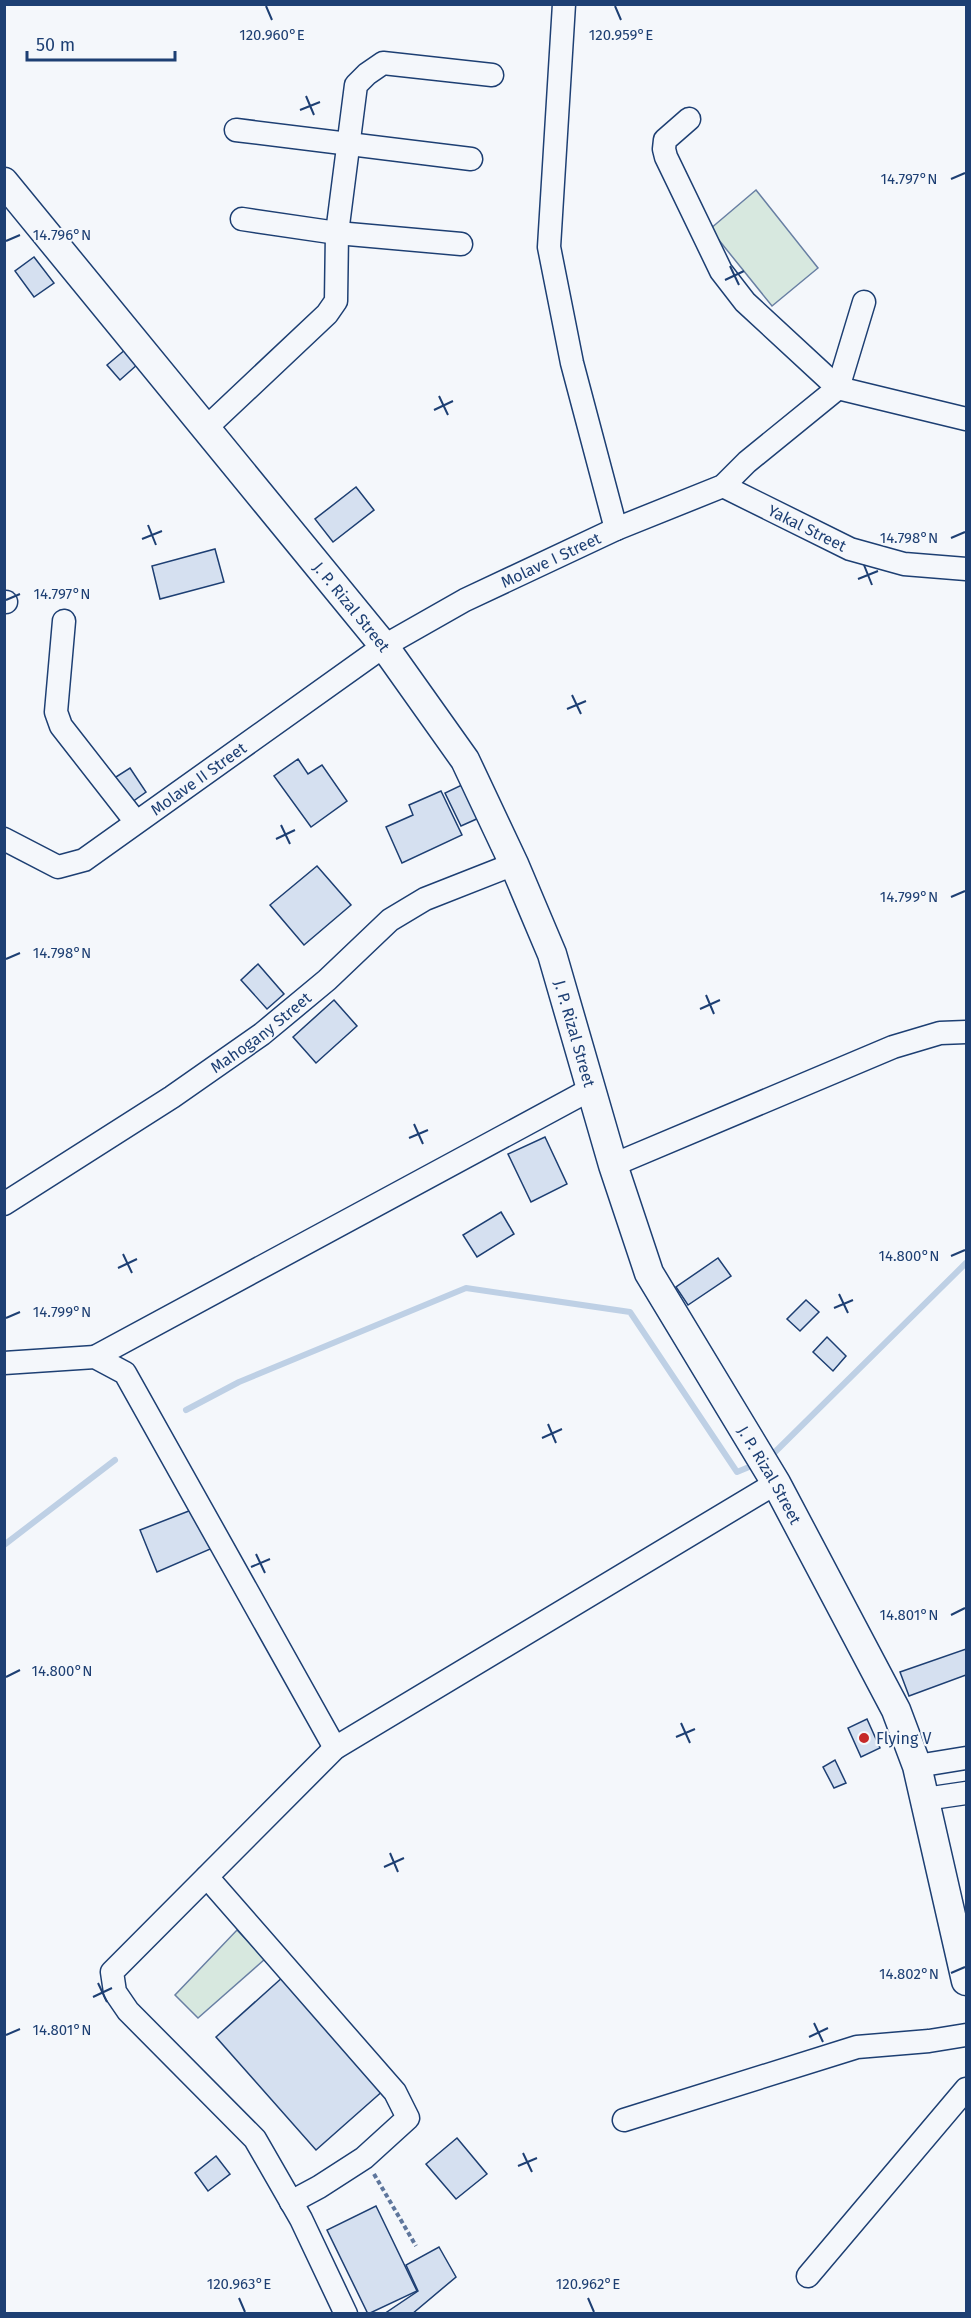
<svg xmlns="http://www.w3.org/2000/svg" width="971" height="2318" font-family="'Fira Sans',sans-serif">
<rect width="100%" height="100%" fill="#f4f7fb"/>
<g fill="#d7e8df" stroke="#687fa3" stroke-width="1.5">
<polygon points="756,190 818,268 772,306 710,229"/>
<polygon points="237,1930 265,1959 198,2018 175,1995"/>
</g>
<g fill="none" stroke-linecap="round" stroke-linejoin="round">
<g stroke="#bed0e5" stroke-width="6">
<polyline points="186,1410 239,1382 466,1288 630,1312 737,1472 749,1467"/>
<polyline points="773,1454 966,1263"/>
<polyline points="4,1545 115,1460"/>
</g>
</g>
<g fill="#d5e0f0" stroke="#1d3f73" stroke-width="1.5">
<polygon points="34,257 54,283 34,297 15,271"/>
<polygon points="126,349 138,364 120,380 107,365"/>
<polygon points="356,487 374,510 333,542 315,519"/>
<polygon points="215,549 224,582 160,599 152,566"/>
<polygon points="298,759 308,774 322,765 347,801 311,827 274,776"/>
<polygon points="130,768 146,792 125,807 108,782"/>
<polygon points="466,783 481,817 461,826 445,793"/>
<polygon points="441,791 462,835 402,863 386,827 413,815 409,805"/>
<polygon points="317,866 351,905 304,945 270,905"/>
<polygon points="258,964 284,994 267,1009 241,980"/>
<polygon points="334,1000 357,1026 316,1063 293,1037"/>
<polygon points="545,1137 567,1184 531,1202 508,1154"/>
<polygon points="501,1212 514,1234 477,1257 463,1235"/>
<polygon points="718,1258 731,1276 688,1305 676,1287"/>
<polygon points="806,1300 819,1312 800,1331 787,1319"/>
<polygon points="827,1337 846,1356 833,1371 813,1352"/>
<polygon points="194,1509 215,1547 157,1572 140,1530"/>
<polygon points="966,1649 966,1675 909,1696 900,1672"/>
<polygon points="867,1719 880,1748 861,1757 848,1728"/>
<polygon points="835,1760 846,1783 834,1788 823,1767"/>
<polygon points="284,1976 385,2089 316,2150 216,2037"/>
<polygon points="457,2138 487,2174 456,2199 426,2164"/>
<polygon points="216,2156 230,2174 208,2191 195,2173"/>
<polygon points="376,2206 417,2291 368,2314 327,2230"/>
<polygon points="439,2247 456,2277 412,2314 384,2314 418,2291 406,2265"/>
</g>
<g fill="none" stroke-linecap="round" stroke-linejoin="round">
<g stroke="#1d3f73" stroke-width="25">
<g id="minor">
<polyline points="564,4 549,247 572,363 616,529"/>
<polyline points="689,119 665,140 664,149 666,157 721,271 745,302 838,388 966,419"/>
<polyline points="236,130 471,159"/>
<polyline points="242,219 337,233 461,244"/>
<polyline points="206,428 327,314 336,301 337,233 356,85 367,74 383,63 492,75"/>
<path id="s1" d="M723,486L850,549L904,564L966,569"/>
<polyline points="4,602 6,602"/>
<polyline points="64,621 56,712 61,726 136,822"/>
<path id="s2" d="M4,839L58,867L84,860L384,646L465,600L616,529L723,486L747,462L838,388L864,302"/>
<polyline points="613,1165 893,1047 940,1033 966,1032"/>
<path id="s3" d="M4,1204L172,1097L262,1034L327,980L390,920L425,899L514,864"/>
<polyline points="95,1357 593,1088"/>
<polyline points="4,1363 95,1357 125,1373 335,1748"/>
<polyline points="917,1766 966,1758"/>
<polyline points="925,1799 966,1793"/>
<polyline points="207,1877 395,2092 408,2118 364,2158 319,2187 291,2202"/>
<polyline points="624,2120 857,2047 929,2041 966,2035"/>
<polyline points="808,2276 966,2089"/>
<polyline points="346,2314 301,2219 255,2139 128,2011 115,1992 112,1972 335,1748 776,1483"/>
</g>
</g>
<g stroke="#1d3f73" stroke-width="31">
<g id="major">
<path id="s4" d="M4,182L384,646L465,760L514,864L552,954L613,1165L649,1273L776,1483L896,1710L917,1766L966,1981"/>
</g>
</g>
<polyline stroke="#5e769c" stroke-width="4" stroke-dasharray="4.5 3" stroke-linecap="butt" points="374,2174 416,2246"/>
<use href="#minor" stroke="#f4f7fb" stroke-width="22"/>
<use href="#major" stroke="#f4f7fb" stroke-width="28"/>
</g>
<path fill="none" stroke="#1d3f73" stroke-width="2" d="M266,6L272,20M615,6L621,20M306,96L314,115M300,110L320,102M951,179L965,173M6,241L20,235M730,266L739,285M725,280L744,271M439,396L448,415M434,410L453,401M148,525L156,545M951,538L965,532M142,539L162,531M864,565L872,585M858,579L878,571M6,600L20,594M572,695L581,714M567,709L586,701M281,825L290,844M276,839L295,830M951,897L965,891M6,959L20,953M706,995L714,1014M700,1009L720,1000M414,1124L423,1144M409,1138L428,1130M123,1254L132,1273M951,1256L965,1250M118,1268L137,1259M839,1294L848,1313M834,1308L853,1300M6,1318L20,1312M548,1424L556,1443M542,1438L562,1429M256,1554L265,1573M251,1567L270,1559M951,1615L965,1608M6,1677L20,1670M681,1723L690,1743M676,1737L695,1729M390,1853L398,1872M384,1867L404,1858M951,1973L965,1967M98,1983L107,2002M93,1997L112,1988M814,2023L823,2042M6,2035L20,2029M809,2037L828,2028M523,2153L532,2172M518,2166L537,2158M239,2298L245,2312M588,2298L594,2312"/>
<circle fill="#c62828" stroke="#f4f7fb" stroke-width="2" cx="864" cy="1738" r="6"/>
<g text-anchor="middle" stroke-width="4.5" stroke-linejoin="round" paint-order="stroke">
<g font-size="16" fill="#1d3f73" stroke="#f4f7fb">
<text dy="6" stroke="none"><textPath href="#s1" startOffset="94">Yakal Street</textPath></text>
<text dy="6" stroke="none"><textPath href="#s2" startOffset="644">Molave I Street</textPath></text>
<text dy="6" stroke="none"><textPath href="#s4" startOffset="549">J. P. Rizal Street</textPath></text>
<text dy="6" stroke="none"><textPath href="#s2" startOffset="228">Molave II Street</textPath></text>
<text dy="6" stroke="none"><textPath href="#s3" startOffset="309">Mahogany Street</textPath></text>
<text dy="6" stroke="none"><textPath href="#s4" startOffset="1035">J. P. Rizal Street</textPath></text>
<text dy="6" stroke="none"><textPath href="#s4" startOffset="1521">J. P. Rizal Street</textPath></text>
</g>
<g font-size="16" fill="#1d3f73" stroke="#f4f7fb" text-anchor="start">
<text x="876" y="1744">Flying V</text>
</g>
</g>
<g font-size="15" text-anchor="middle" fill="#1d3f73" stroke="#f4f7fb" stroke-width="4.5" stroke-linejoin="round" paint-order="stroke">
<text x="272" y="40">120.960°E</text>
<text x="621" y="40">120.959°E</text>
<text x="909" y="184">14.797°N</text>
<text x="62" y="240">14.796°N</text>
<text x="909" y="543">14.798°N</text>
<text x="62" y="599">14.797°N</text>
<text x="909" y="902">14.799°N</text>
<text x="62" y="958">14.798°N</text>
<text x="909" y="1261">14.800°N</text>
<text x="62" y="1317">14.799°N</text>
<text x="909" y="1620">14.801°N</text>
<text x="62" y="1676">14.800°N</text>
<text x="909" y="1979">14.802°N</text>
<text x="62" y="2035">14.801°N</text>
<text x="239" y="2289">120.963°E</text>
<text x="588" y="2289">120.962°E</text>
</g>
<rect width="971" height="2318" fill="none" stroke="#1d3f73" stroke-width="12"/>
<path d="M27 51v9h148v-9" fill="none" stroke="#1d3f73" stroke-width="3"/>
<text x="36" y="51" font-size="18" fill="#1d3f73" stroke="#f4f7fb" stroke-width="4.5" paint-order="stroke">50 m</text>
</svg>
